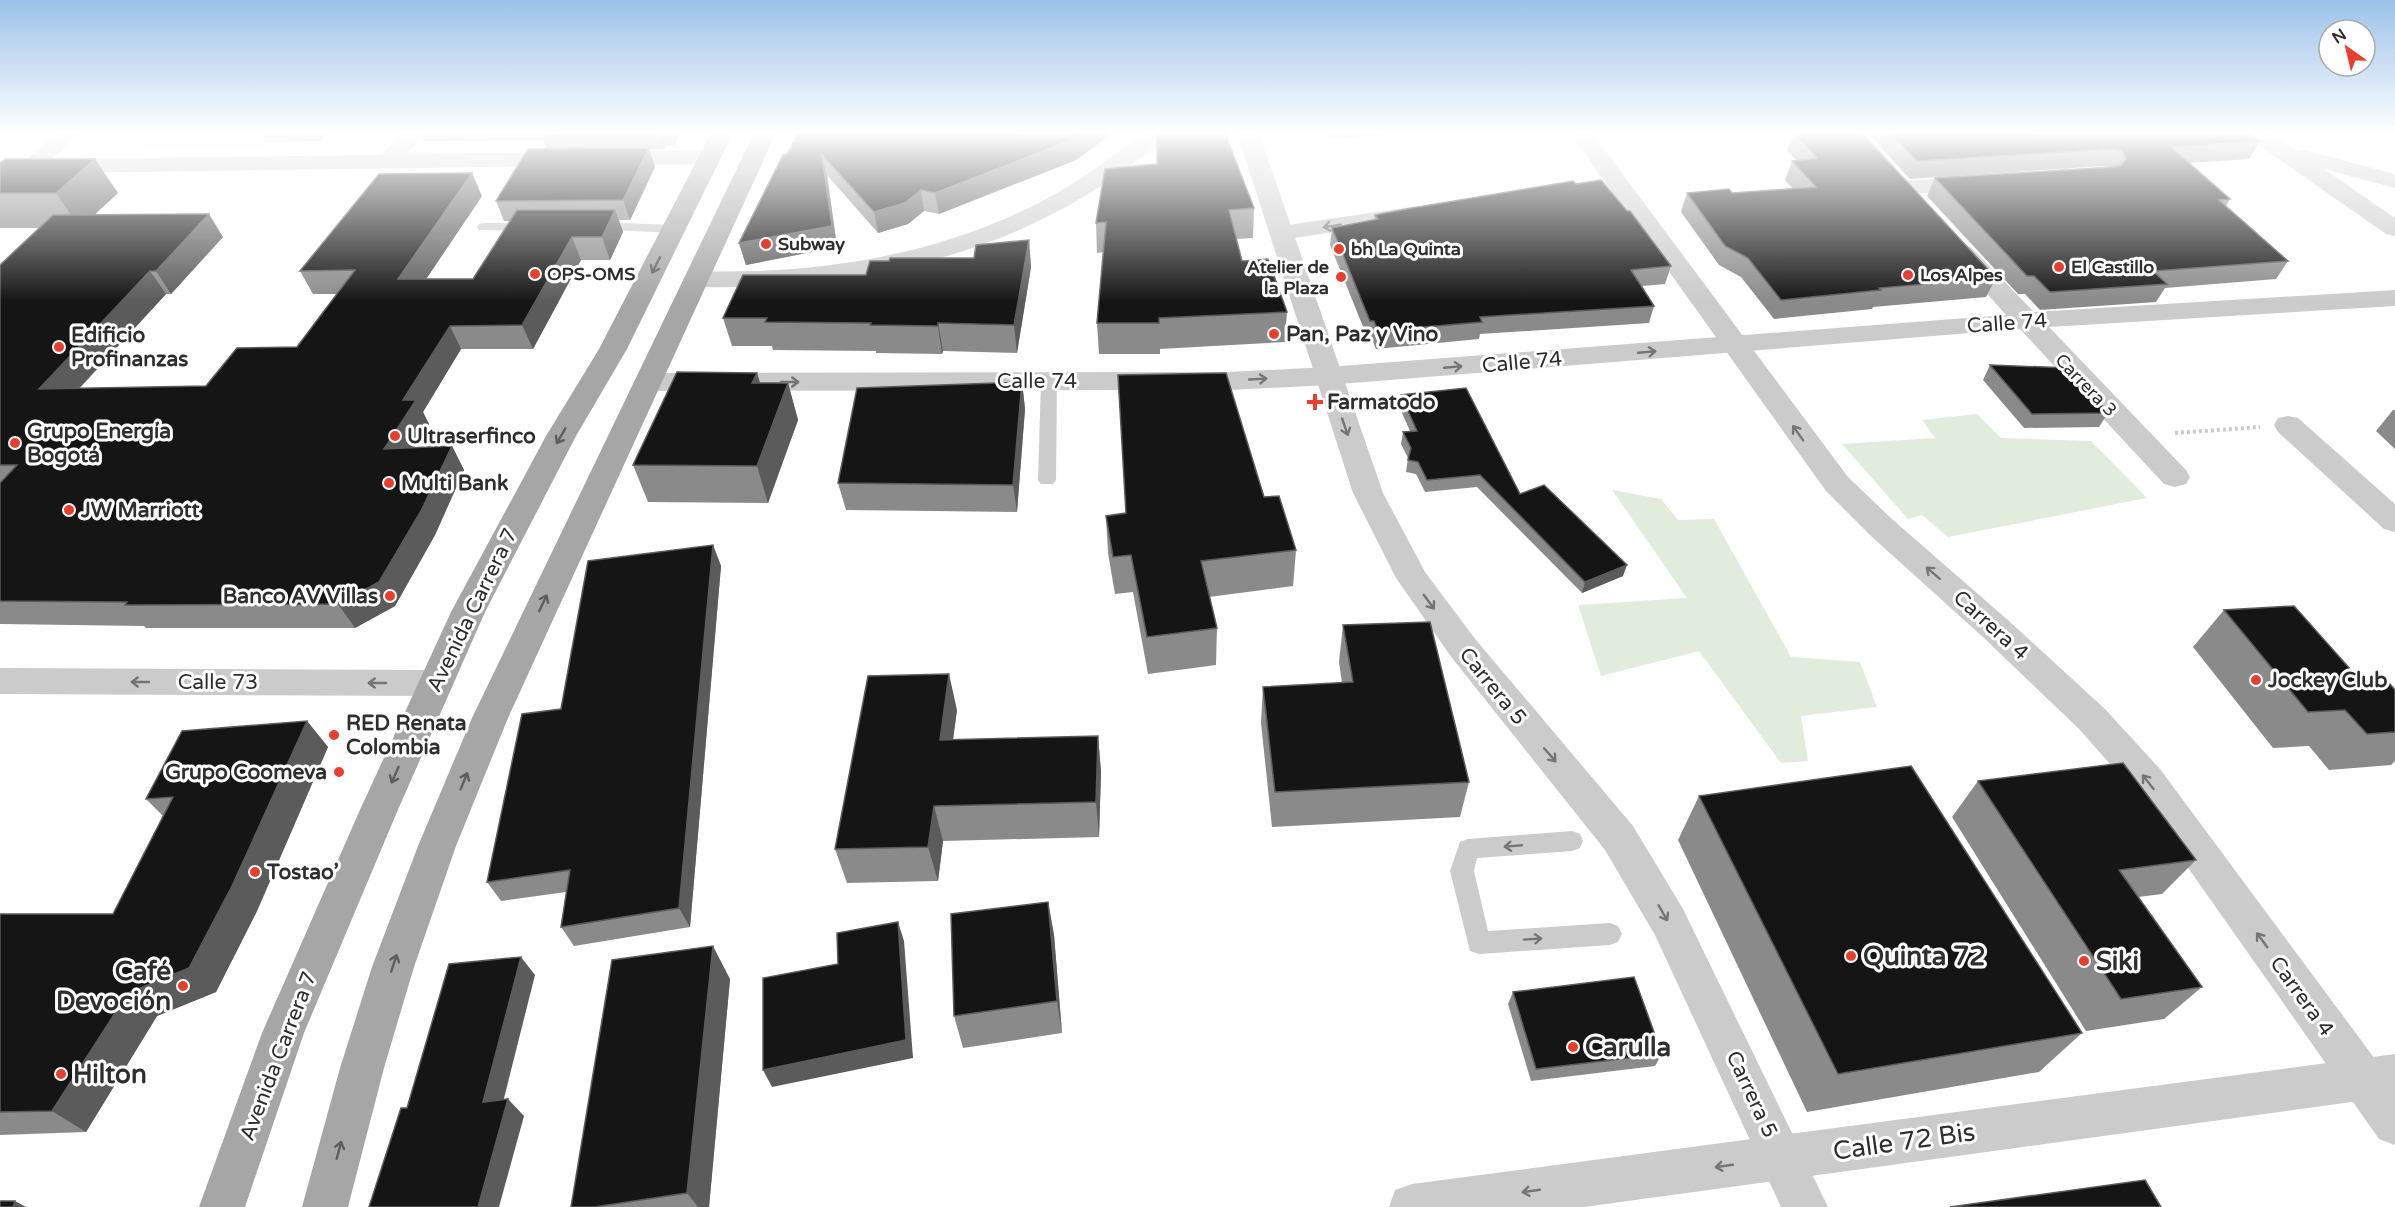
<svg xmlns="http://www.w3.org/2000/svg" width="2395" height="1207" font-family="'Varela Round',sans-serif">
<rect width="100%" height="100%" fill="#fff"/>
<g fill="#e2ecdc">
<polygon points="157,133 275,133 262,147 142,147"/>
<polygon points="1977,414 2001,438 2091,441 2147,498 1948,537 1922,515 1908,519 1842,444 1935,438 1922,420"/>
<polygon points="1612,490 1661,499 1678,520 1714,519 1791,657 1860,662 1877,707 1801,716 1808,761 1781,763 1699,651 1601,676 1578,605 1687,598"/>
</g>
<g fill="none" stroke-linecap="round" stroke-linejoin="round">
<polyline stroke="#cbcbcb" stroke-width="4" stroke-dasharray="3 3" stroke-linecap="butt" points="2175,433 2260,427"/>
<g fill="#cbcbcb" fill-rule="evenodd">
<polygon points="596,222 674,225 681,229 674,233 591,229 589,226"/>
<polygon points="484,223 533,223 540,227 533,231 479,230 477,227 479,224"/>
<polygon points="1049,376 1057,381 1056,480 1053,484 1041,484 1038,480 1041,381"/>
<polygon points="1572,831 1580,834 1583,841 1580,848 1572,851 1477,858 1474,871 1488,931 1610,923 1618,926 1622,934 1618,942 1610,945 1479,954 1470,951 1450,871 1460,842 1468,839"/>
</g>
<g fill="#cbcbcb" fill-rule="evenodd">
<polygon points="401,133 424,133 407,154 710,150 718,152 721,157 718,162 710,164 55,173 47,171 44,166 47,161 55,159 382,155"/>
<path d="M1144,133H1169C1158,149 1135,161 1119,173C1001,260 840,291 696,287L687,284L683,279L687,274L696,271C815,275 939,256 1046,199C1081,181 1112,156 1144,133Z"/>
<polygon points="2268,134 2276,136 2298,152 2304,150 2395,174 2395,188 2324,169 2395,218 2395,236 2386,234 2260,146 2257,141 2260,136"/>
<polygon points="1976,176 1984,178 1988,183 1984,188 1903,195 1895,193 1891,188 1895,183 1903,181"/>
<polygon points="1418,206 1426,208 1430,213 1426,218 1281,240 1272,238 1269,233 1272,228 1281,226"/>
<polygon points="1962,245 1971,247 2034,312 2395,290 2395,306 2049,327 2186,470 2190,477 2186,484 2175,487 2164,484 2020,329 1328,385 1228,390 648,391 638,388 634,382 638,376 648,373 1228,372 1328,367 2006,315 1950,252 1953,247"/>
<polygon points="2288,416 2298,418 2395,504 2395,532 2384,529 2278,432 2274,425 2278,418"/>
<polygon points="2395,1054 2395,1096 1584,1207 1389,1207 1395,1190 1412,1184"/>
</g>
<g fill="#cbcbcb" fill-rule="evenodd">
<polygon points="57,133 81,133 8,198 0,200 0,181"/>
<polygon points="1237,133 1259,133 1383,493 1425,572 1476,640 1633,826 1683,909 1828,1207 1781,1207 1655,935 1605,850 1452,658 1396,578 1353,493"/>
<polygon points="1570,133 1592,133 1848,477 1893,520 2009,621 2105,709 2160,769 2395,1086 2395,1145 2379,1139 2134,791 2079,729 1985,639 1871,536 1826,491"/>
<polygon points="0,668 436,670 448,673 453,683 448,693 436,696 0,694"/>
</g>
<g fill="#a6a6a6" fill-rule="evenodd">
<polygon points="711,133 733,133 627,349 576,436 485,612 397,812 304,1033 245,1207 199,1207 262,1033 359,812 451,612 546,436 599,349"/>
<polygon points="754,133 776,133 508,718 456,846 414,967 384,1068 348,1207 302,1207 340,1068 372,967 418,846 472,718"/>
</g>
</g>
<g fill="#8a8a8a">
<polygon points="261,133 369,133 327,134 320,141 266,142"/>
<polygon points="420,133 680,133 674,145 665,146 664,149 649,149 655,167 630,220 619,220 623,232 610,260 581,260 533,349 461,349 423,412 429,424 414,448 452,446 464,470 435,535 395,606 355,628 146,628 144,626 0,624 0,265 40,228 0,228 0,163 118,193 94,215 223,237 171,294 166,294 80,388 206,386 297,347 337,294 313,294 300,271 482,196 426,279 473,279 510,221 504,221 496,201 547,149 543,140 424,141"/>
<polygon points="1326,133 1383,133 1383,135 1329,139"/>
<polygon points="1793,133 1862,133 1996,278 1986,297 1873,307 1872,309 1774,319 1741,277 1719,265 1681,212 1687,193 1732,193 1793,189 1785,180 1792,161 1796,160 1787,150"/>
<polygon points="1868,133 2250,133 2260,141 2249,159 2188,163 2230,199 2226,206 2288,261 2276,279 2165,288 2156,302 2040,310 2025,294 2018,294 1927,196 1935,178 2108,167 2103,166 1910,179"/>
<polygon points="783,155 1076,160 939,214 924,211 908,224 878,233 827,175 837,247 746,265 739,243"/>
<polygon points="1254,208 1253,238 1236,239 1242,261 1287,312 1285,342 1160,349 1160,354 1099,354 1097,323 1103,252 1097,253 1096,223"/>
<polygon points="1375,215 1671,266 1665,284 1642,286 1654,306 1649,323 1480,334 1479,339 1376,349 1372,339 1368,339 1330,245 1332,228 1374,220"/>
<polygon points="1029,240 1031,267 1017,353 943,351 942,354 876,353 876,351 773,350 772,346 732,346 723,318 866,275 974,258"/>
<polygon points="1990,365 2108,413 2099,427 2024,428 1983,380"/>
<polygon points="757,373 760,383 788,383 798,420 768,503 648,502 633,465"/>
<polygon points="1022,382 1025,409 1017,512 846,510 838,483"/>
<polygon points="1401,395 1520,494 1623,576 1582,593 1477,487 1425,492 1416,474 1406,472 1408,458 1401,444 1403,432 1410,431 1399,406"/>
<polygon points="2393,410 2395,410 2395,449 2376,431"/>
<polygon points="1264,497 1296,550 1293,586 1209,597 1217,628 1216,665 1148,674 1133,592 1115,594 1108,553 1106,516"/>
<polygon points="713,545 721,566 690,927 574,946 561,927 566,892 501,901 487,882 561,709"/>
<polygon points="2224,610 2359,679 2395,690 2395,761 2391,765 2329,770 2309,746 2273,748 2193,647"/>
<polygon points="1343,625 1469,782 1460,817 1272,827 1261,723 1263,687 1342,683 1339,662"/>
<polygon points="957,710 953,740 1098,736 1101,772 1099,837 943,841 938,881 847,883 835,849"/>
<polygon points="307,721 328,747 257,911 216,992 157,1016 86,1132 0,1135 0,914 113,914 163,816 146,799"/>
<polygon points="1978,781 2196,860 2162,894 2138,897 2202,987 2164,1019 2086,1031 1952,817"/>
<polygon points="1699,796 2082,1033 2039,1072 1807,1112 1678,840"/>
<polygon points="1048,902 1054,935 1062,1033 963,1048 954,1016"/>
<polygon points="730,979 709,1207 571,1207"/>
<polygon points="1513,992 1662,1054 1655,1066 1531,1081 1508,1004"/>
</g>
<g fill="#5b5b5b">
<polygon points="315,133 326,133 327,134 320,141"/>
<polygon points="661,133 665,146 664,149 660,135"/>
<polygon points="670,133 680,133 674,145"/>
<polygon points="1083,133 1113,133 1076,160 939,214 935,193"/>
<polygon points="649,148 655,167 630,220 623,200"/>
<polygon points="822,155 827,175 837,247 746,265 739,243"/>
<polygon points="95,159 118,193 80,228 56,193"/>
<polygon points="472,173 482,196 410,303 398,279"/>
<polygon points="921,190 924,211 908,224 878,233 874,212"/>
<polygon points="615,210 623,232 610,260 602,237"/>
<polygon points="209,214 223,237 171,294 156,271"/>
<polygon points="572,237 581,260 533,349 522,325"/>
<polygon points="1029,240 1031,267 1017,353 1014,325"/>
<polygon points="150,271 166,294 57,412 39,389"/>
<polygon points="938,323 943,351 942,354 938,326"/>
<polygon points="450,326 461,349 423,412 429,424 398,472 384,449 403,400"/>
<polygon points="757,373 768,409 752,383"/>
<polygon points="1022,382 1025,409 1017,512 1013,485"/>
<polygon points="788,383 798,420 768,503 757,466"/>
<polygon points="452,446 464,470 435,535 395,606 355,628 338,604"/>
<polygon points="713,545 721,566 690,927 679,908"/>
<polygon points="1627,565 1623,576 1582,593 1585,582"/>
<polygon points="949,674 957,710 948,776 940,740"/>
<polygon points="307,721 328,747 257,911 216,992 157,1016 86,1132 52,1111 128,993"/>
<polygon points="1098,736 1101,772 1099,837 1096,802"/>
<polygon points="934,806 943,841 938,881 928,847"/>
<polygon points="1048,902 1054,935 1062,1033 1057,1001"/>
<polygon points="898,922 904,941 913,1058 772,1087 763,1070"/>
<polygon points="713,946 730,979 709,1207 698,1207 687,1193"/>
<polygon points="521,957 535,975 499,1118 483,1102"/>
<polygon points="508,1099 524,1116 499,1207 478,1207"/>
<polygon points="15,1201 26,1207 13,1207"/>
</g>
<g fill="#151515" stroke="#5b5b5b" stroke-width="1.5">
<polygon points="545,133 661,133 660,135 542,137"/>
<polygon points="798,133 1083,133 1074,139 935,193 921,190 905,203 874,212 822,155 832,226 739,243 783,155 787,154"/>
<polygon points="1157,133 1225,133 1254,208 1229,210 1242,261 1268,259 1287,312 1159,318 1159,323 1097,323 1106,222 1096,223 1105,169 1157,164"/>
<polygon points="1794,133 1862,133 1996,278 1879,288 1881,290 1781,300 1748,258 1725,246 1687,193 1729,189 1732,193 1816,187 1792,161 1817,158"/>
<polygon points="1890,133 2250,133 2260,141 2171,147 2230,199 2219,200 2288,261 2153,271 2167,284 2050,292 2034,276 2027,276 1935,178 2113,167 2121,165 2126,159 2122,151 2112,149 1917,161"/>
<polygon points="649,148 623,200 496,201 528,149"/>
<polygon points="5,159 95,159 56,193 0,193 0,163"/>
<polygon points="472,173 398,279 473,279 517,210 615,210 602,237 572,237 522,325 450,326 403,400 416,400 384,449 452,446 421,511 379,582 338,604 125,605 127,602 0,601 0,483 17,465 0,465 0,265 53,215 209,214 156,271 150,271 39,389 206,386 237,348 297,347 355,270 300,271 379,174"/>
<polygon points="1601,180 1627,211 1630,211 1671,266 1631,270 1654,306 1480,317 1482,322 1378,331 1374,321 1370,321 1332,228 1378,219 1375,215 1412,208 1550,185 1573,181 1576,184"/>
<polygon points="1029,240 1014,325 938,323 938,326 870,325 871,323 765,322 767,318 723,318 743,275 866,275 870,261 889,261 890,258 974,258 976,245"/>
<polygon points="1990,365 2071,368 2108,413 2032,414"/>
<polygon points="677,372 757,373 752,383 788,383 757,466 633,465"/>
<polygon points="1226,373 1264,497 1279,496 1296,550 1201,561 1217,628 1147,637 1131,555 1113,557 1106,516 1126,513 1118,375"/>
<polygon points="1022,382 1013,485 838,483 857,388"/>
<polygon points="1466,388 1520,494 1544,485 1627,565 1585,582 1480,475 1427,480 1418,462 1408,460 1411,448 1403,432 1417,431 1401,395"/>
<polygon points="713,545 679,908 561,927 570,870 487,882 522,714 561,709 588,561"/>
<polygon points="2294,606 2359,679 2384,677 2395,690 2395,732 2367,734 2345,710 2308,712 2224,610"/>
<polygon points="1430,622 1469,782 1275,792 1263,687 1353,682 1343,625"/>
<polygon points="949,674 940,740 1098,736 1096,802 934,806 928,847 835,849 868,676"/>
<polygon points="307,721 232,886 189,968 128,993 52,1111 0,1112 0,914 113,914 173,797 146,799 182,731"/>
<polygon points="2123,763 2196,860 2119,870 2202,987 2121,999 1978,781"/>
<polygon points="1911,766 2082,1033 1838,1074 1699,796"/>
<polygon points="1048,902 1057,1001 954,1016 951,914"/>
<polygon points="898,922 906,1040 763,1070 763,978 838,964 837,933"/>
<polygon points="713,946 687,1193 594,1207 571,1207 612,960"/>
<polygon points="521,957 483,1102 508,1099 478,1207 369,1207 401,1108 407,1108 449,964"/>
<polygon points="1634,977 1662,1054 1536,1069 1513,992"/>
<polygon points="2145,1180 2161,1207 1950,1207"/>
<polygon points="0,1201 15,1201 13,1207 0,1207"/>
</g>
<defs><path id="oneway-shaft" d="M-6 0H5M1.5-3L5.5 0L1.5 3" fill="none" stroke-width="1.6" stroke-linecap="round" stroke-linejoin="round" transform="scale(1.5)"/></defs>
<g stroke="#757575">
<use href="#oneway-shaft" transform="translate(1332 226) rotate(171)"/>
<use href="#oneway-shaft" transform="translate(1647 352) rotate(-5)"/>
<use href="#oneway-shaft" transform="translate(1453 367) rotate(-5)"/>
<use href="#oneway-shaft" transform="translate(1258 379) rotate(-3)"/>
<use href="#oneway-shaft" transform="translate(790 382)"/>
<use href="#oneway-shaft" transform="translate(1345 427) rotate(71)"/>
<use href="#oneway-shaft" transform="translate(1798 433) rotate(-125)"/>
<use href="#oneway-shaft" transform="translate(1933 573) rotate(-139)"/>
<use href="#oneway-shaft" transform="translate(1429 602) rotate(54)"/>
<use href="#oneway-shaft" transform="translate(140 682) rotate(-180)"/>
<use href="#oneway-shaft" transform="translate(377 683) rotate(-180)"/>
<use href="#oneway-shaft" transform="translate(1550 755) rotate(49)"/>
<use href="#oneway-shaft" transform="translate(2148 782) rotate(-128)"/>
<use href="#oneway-shaft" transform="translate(1513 846) rotate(175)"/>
<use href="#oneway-shaft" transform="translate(1663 913) rotate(60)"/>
<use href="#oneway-shaft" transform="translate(1533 939) rotate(-4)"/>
<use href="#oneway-shaft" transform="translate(2262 940) rotate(-126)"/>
<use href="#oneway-shaft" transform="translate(1724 1166) rotate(172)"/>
<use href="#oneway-shaft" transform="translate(1531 1191) rotate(172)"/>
</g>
<g stroke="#5e5e5e">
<use href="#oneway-shaft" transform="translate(656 265) rotate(117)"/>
<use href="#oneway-shaft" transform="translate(561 436) rotate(120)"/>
<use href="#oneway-shaft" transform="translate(543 603) rotate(-65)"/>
<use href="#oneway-shaft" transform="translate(395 775) rotate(114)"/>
<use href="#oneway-shaft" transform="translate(464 781) rotate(-68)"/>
<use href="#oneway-shaft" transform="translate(394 963) rotate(-72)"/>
<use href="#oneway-shaft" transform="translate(339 1150) rotate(-75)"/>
</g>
<linearGradient id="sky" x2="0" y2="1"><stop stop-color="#9bc2ea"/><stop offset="0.44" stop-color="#fff"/><stop offset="1" stop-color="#fff" stop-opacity="0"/></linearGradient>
<rect width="2395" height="302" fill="url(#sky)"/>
<g fill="#e83e2e" stroke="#fff" stroke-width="2">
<circle cx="766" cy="244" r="6"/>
<circle cx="1339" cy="249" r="6"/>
<circle cx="2059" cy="267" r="6"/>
<circle cx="535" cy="274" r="6"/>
<circle cx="1908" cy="275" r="6"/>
<circle cx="1341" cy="277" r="6"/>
<circle cx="1274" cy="334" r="6"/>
<circle cx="59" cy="347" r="6"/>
<path d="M1312 393h6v6h6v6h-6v6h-6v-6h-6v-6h6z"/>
<circle cx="395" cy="436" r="6"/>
<circle cx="15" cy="443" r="6"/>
<circle cx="389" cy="483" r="6"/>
<circle cx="69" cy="510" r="6"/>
<circle cx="390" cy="596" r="6"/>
<circle cx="2256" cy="680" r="6"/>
<circle cx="334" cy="735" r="6"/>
<circle cx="339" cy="772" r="6"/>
<circle cx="255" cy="872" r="6"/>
<circle cx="1851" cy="956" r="6"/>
<circle cx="2084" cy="961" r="6"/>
<circle cx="183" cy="986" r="6"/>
<circle cx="1573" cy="1047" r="6"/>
<circle cx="61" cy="1074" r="6"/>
</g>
<g text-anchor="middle" stroke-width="6" stroke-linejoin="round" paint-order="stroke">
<g font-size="18" font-weight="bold" fill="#2e2e2e" stroke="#fff" text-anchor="start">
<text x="778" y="250">Subway</text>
<text x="1351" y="255">bh La Quinta</text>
<text x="1329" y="273" text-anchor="end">Atelier de<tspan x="1329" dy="21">la Plaza</tspan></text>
<text x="2071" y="273">El Castillo</text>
<text x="547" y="280">OPS-OMS</text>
<text x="1920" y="281">Los Alpes</text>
</g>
<g font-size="18" fill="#2e2e2e" stroke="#fff">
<text transform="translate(2086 385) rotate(46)" y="6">Carrera 3</text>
</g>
<g font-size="21" fill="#2e2e2e" stroke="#fff">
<text transform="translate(2007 323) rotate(-4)" y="7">Calle 74</text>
<text transform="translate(1522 362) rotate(-5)" y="7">Calle 74</text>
<text x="1037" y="388">Calle 74</text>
<text transform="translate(472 610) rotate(-64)" y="7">Avenida Carrera 7</text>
<text transform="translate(1991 625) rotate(42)" y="7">Carrera 4</text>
<text x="218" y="689">Calle 73</text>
<text transform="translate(1493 686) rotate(51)" y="7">Carrera 5</text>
<text transform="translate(2302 996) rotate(54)" y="7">Carrera 4</text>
<text transform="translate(278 1056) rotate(-69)" y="7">Avenida Carrera 7</text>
<text transform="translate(1752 1094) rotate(65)" y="7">Carrera 5</text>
</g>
<g font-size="21" font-weight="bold" fill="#2e2e2e" stroke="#fff" text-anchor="start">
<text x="1286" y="341">Pan, Paz y Vino</text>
<text x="71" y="342">Edificio<tspan x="71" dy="24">Profinanzas</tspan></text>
<text x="1327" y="409">Farmatodo</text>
<text x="27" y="438">Grupo Energía<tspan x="27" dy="24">Bogotá</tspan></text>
<text x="407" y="443">Ultraserfinco</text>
<text x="401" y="490">Multi Bank</text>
<text x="81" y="517">JW Marriott</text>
<text x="378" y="603" text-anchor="end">Banco AV Villas</text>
<text x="2268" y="687">Jockey Club</text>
<text x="346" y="730">RED Renata<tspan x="346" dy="24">Colombia</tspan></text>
<text x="327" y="779" text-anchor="end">Grupo Coomeva</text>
<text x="267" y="879">Tostao’</text>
</g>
<g font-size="26" font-weight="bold" fill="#2e2e2e" stroke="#fff" text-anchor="start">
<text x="1863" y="965">Quinta 72</text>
<text x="2096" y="970">Siki</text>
<text x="171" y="980" text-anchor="end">Café<tspan x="171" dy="30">Devoción</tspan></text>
<text x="1585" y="1056">Carulla</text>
<text x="73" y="1083">Hilton</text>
</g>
<g font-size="26" fill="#2e2e2e" stroke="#fff">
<text transform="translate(1904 1141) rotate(-8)" y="9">Calle 72 Bis</text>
</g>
</g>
<g transform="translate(2347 48) rotate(326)"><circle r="28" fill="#ffffff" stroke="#ababab" stroke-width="1.5"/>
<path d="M0-4.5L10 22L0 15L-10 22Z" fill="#e83e2e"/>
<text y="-9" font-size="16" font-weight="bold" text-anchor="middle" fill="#2e2e2e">N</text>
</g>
</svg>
